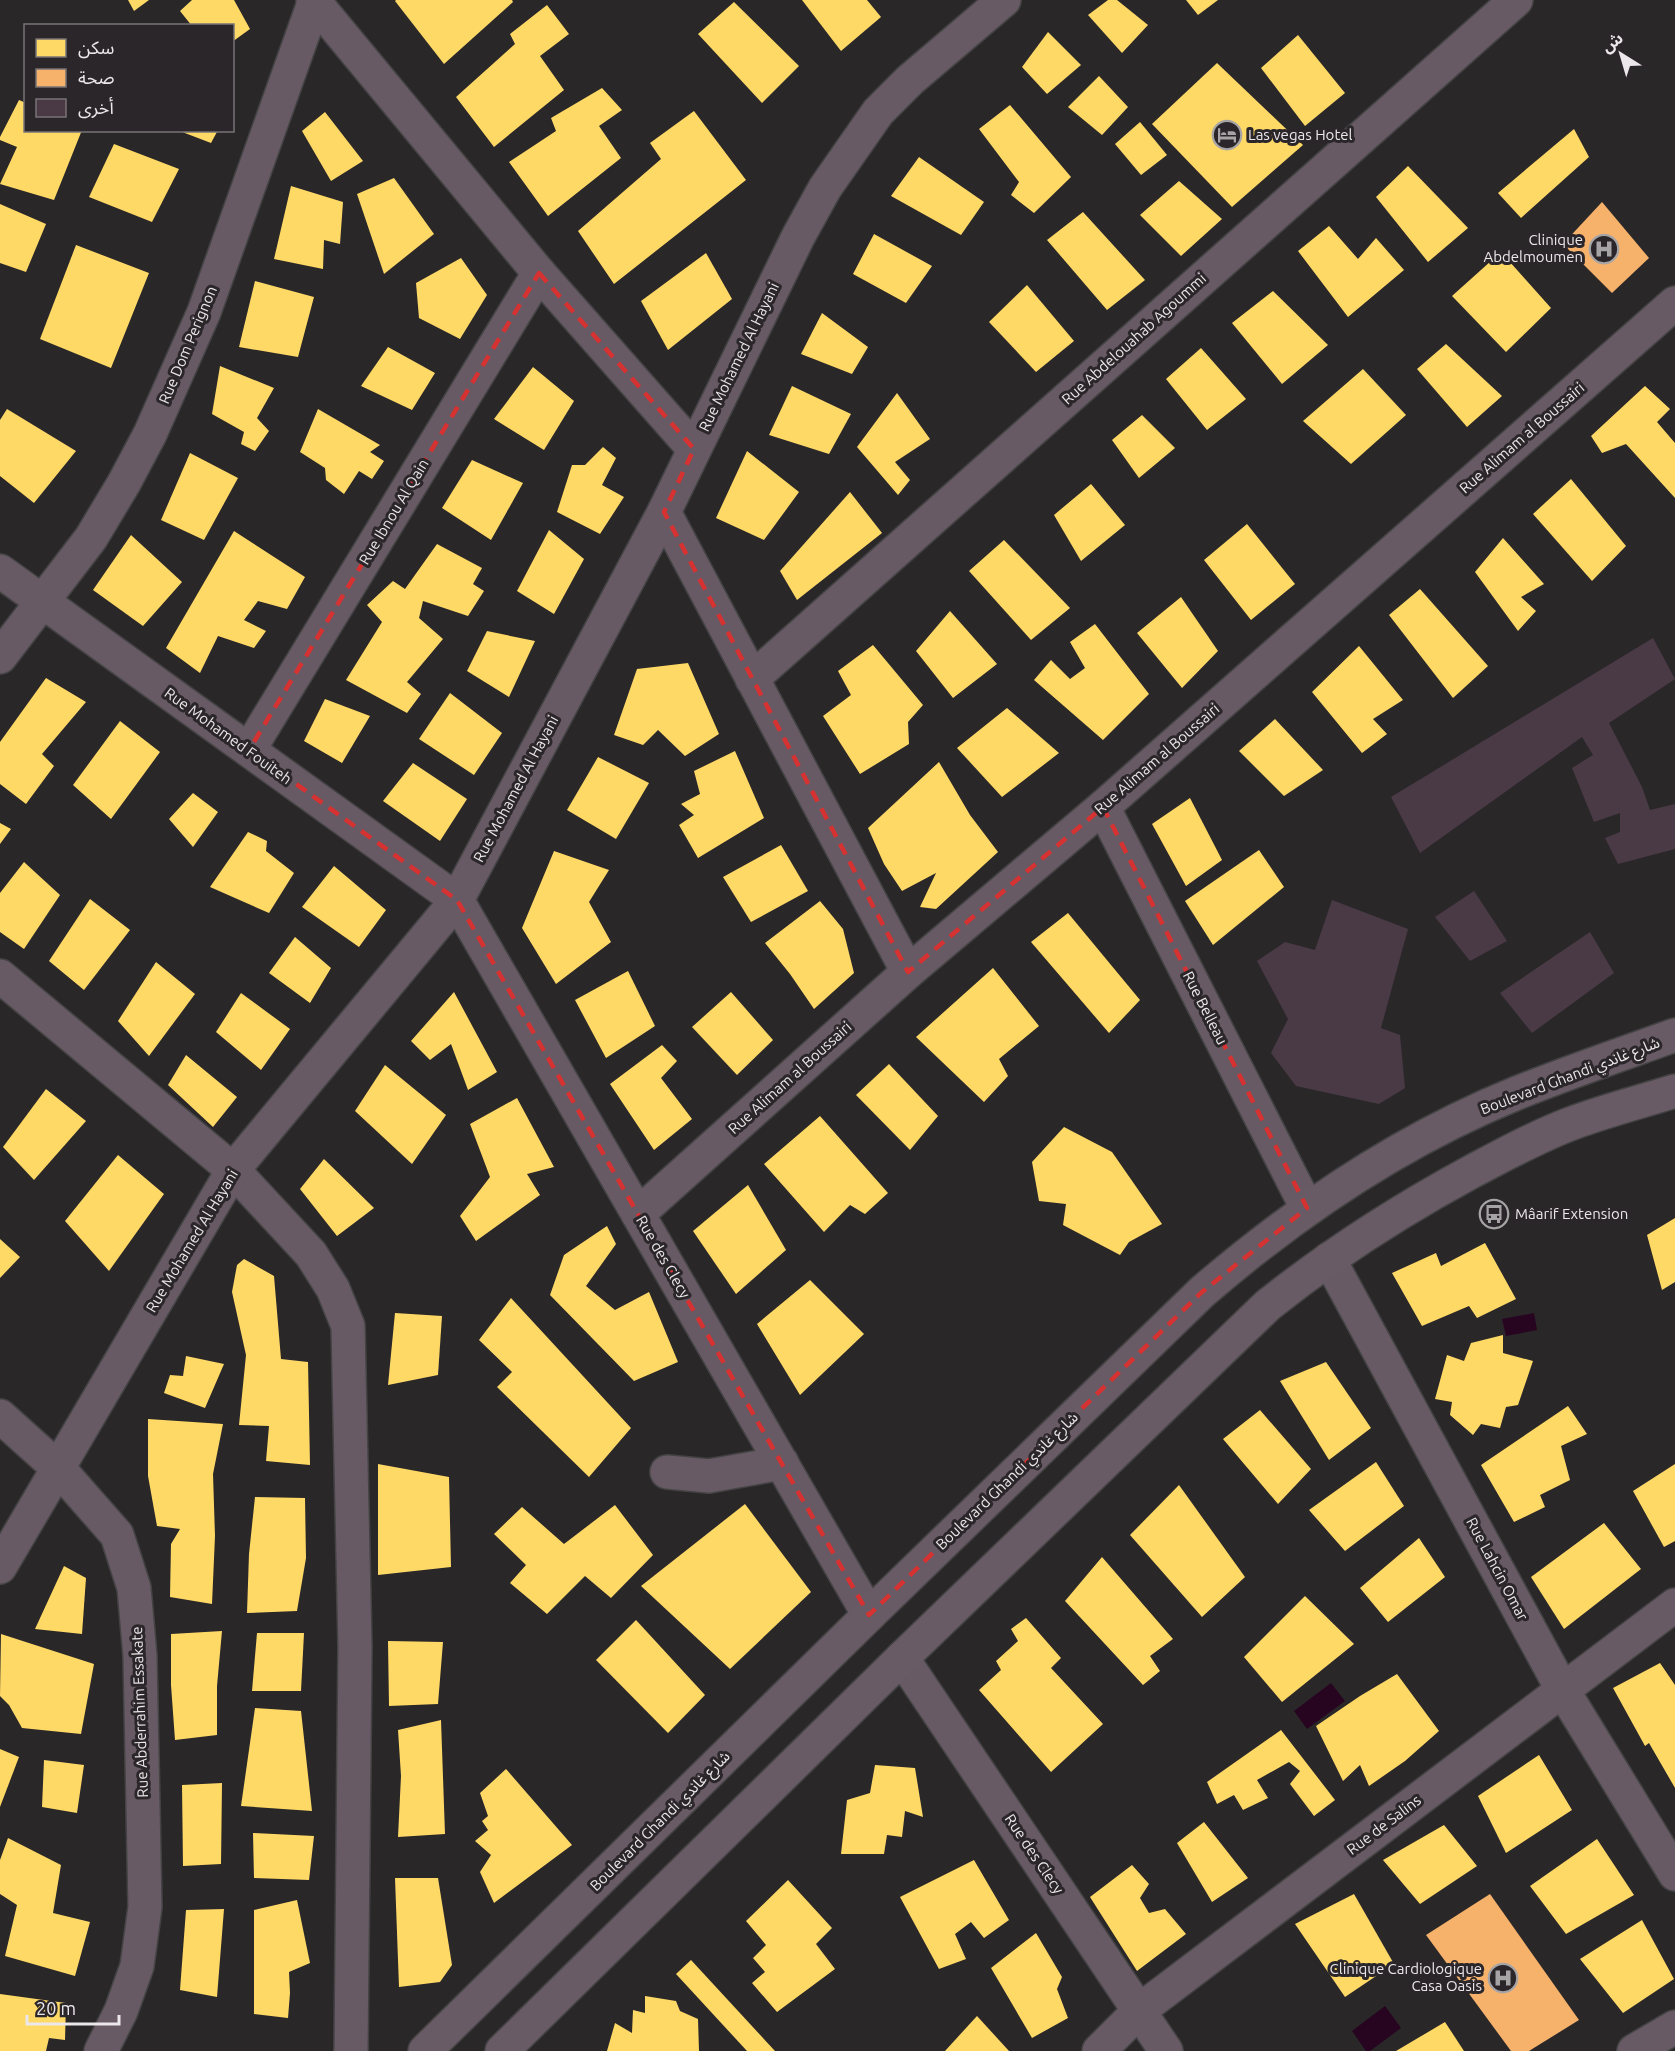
<svg xmlns="http://www.w3.org/2000/svg" width="1675" height="2051" font-family="Ubuntu,'Noto Sans Arabic',sans-serif">
<rect width="100%" height="100%" fill="#2a2729"/>
<g fill="#270420">
<polygon points="1534,1313 1537,1330 1506,1336 1502,1319"/>
<polygon points="1331,1683 1345,1701 1307,1729 1294,1711"/>
<polygon points="1385,2006 1401,2028 1370,2051 1366,2051 1352,2031"/>
</g>
<g fill="#ffd966">
<polygon points="128,0 149,0 134,11"/>
<polygon points="192,0 234,0 250,29 232,42 232,26 192,26 180,11"/>
<polygon points="396,0 512,0 513,2 444,64 395,1"/>
<polygon points="802,0 867,0 881,17 841,51"/>
<polygon points="1108,0 1117,0 1148,25 1122,53 1088,15"/>
<polygon points="1186,0 1218,0 1198,15"/>
<polygon points="734,2 799,66 762,103 698,34"/>
<polygon points="547,5 569,34 540,56 564,90 494,147 456,97 515,44 510,34"/>
<polygon points="1048,32 1081,65 1047,94 1022,67"/>
<polygon points="1298,35 1345,93 1305,126 1261,68"/>
<polygon points="1217,63 1303,145 1232,207 1152,124"/>
<polygon points="1099,76 1128,107 1102,135 1068,107"/>
<polygon points="602,88 622,110 599,126 621,158 548,216 509,162 556,131 551,118"/>
<polygon points="19,100 26,103 26,130 82,130 54,200 0,184 17,147 0,140 0,137"/>
<polygon points="1010,105 1071,177 1034,213 1011,195 1019,182 979,129"/>
<polygon points="694,111 746,180 614,284 578,231 661,159 650,143"/>
<polygon points="325,112 363,161 331,181 302,131"/>
<polygon points="1140,122 1167,155 1141,175 1115,144"/>
<polygon points="1574,129 1589,157 1521,218 1498,193"/>
<polygon points="177,130 218,130 211,143"/>
<polygon points="114,144 179,169 152,222 89,197"/>
<polygon points="919,157 984,202 961,235 891,196"/>
<polygon points="1408,166 1468,228 1428,262 1376,197"/>
<polygon points="394,178 434,234 384,274 357,194"/>
<polygon points="1179,181 1222,219 1181,256 1140,215"/>
<polygon points="291,186 343,202 340,244 324,240 323,269 274,259"/>
<polygon points="0,204 46,224 26,272 0,263"/>
<polygon points="1083,212 1145,280 1107,310 1047,240"/>
<polygon points="1329,226 1358,259 1376,238 1404,270 1348,317 1298,251"/>
<polygon points="874,234 932,266 906,303 853,274"/>
<polygon points="76,245 149,273 111,368 40,339"/>
<polygon points="1501,252 1551,308 1506,352 1452,296"/>
<polygon points="706,253 732,299 668,350 641,301"/>
<polygon points="461,258 487,295 460,339 419,318 416,283"/>
<polygon points="255,281 314,297 298,357 239,347"/>
<polygon points="1027,285 1074,341 1036,372 989,322"/>
<polygon points="1273,291 1328,345 1282,384 1232,323"/>
<polygon points="822,313 868,347 852,374 801,354"/>
<polygon points="1446,344 1502,396 1467,427 1417,369"/>
<polygon points="388,347 435,373 412,410 361,386"/>
<polygon points="1201,348 1246,399 1207,430 1166,379"/>
<polygon points="220,366 274,388 257,418 269,431 255,451 241,444 244,432 212,414"/>
<polygon points="533,367 574,401 544,450 494,419"/>
<polygon points="1363,369 1406,415 1351,464 1303,421"/>
<polygon points="792,386 851,414 829,454 769,435"/>
<polygon points="1645,386 1670,409 1657,422 1675,443 1675,498 1626,444 1602,453 1591,436"/>
<polygon points="897,393 930,439 895,462 910,480 898,495 857,447"/>
<polygon points="7,409 76,451 34,503 0,476 0,420"/>
<polygon points="318,409 380,445 370,452 384,461 372,479 359,471 344,494 326,480 325,468 300,452"/>
<polygon points="1142,415 1175,448 1139,478 1112,440"/>
<polygon points="603,447 616,458 602,485 624,497 600,534 557,512 572,465 585,465"/>
<polygon points="747,451 799,492 764,540 716,518"/>
<polygon points="190,453 238,478 204,540 161,520"/>
<polygon points="472,460 523,483 491,540 442,508"/>
<polygon points="1571,479 1626,546 1592,581 1533,514"/>
<polygon points="1091,484 1125,525 1081,561 1054,515"/>
<polygon points="850,492 882,533 797,600 780,571"/>
<polygon points="1247,524 1295,584 1251,620 1204,560"/>
<polygon points="549,530 584,559 554,614 517,591"/>
<polygon points="234,531 305,577 287,609 258,601 244,620 266,631 254,648 218,636 200,673 166,648"/>
<polygon points="131,535 182,582 143,626 93,590"/>
<polygon points="1503,538 1544,584 1521,597 1536,611 1518,631 1475,572"/>
<polygon points="1004,540 1070,608 1031,640 969,571"/>
<polygon points="437,544 482,568 473,584 484,591 468,616 423,601 419,618 443,639 407,682 421,694 407,713 346,680 382,622 367,605 393,581 405,589"/>
<polygon points="1420,589 1488,666 1453,698 1389,615"/>
<polygon points="1181,597 1218,651 1182,688 1137,633"/>
<polygon points="950,611 997,664 953,698 916,651"/>
<polygon points="1095,624 1149,694 1103,740 1034,680 1051,660 1070,679 1085,668 1070,642"/>
<polygon points="487,631 535,641 509,697 467,671"/>
<polygon points="873,645 923,705 908,722 909,744 860,774 823,716 851,695 838,671"/>
<polygon points="1359,646 1403,700 1373,719 1387,734 1362,753 1312,692"/>
<polygon points="688,663 719,734 685,756 658,730 643,745 614,735 637,669"/>
<polygon points="46,678 86,702 42,754 54,766 26,804 0,784 0,742"/>
<polygon points="450,693 502,733 474,775 419,739"/>
<polygon points="325,699 370,716 342,763 304,741"/>
<polygon points="1007,708 1059,753 1002,797 957,748"/>
<polygon points="1275,719 1323,770 1284,796 1239,751"/>
<polygon points="120,721 160,752 111,819 73,785"/>
<polygon points="735,751 764,818 698,858 679,825 694,815 681,804 700,794 694,771"/>
<polygon points="598,757 649,783 616,839 567,810"/>
<polygon points="939,762 970,815 998,852 936,909 920,907 936,873 902,891 884,864 868,828"/>
<polygon points="413,763 467,799 440,841 383,801"/>
<polygon points="193,793 218,812 193,847 169,819"/>
<polygon points="1190,798 1222,860 1186,886 1152,824"/>
<polygon points="0,823 11,829 0,844"/>
<polygon points="248,832 267,841 266,851 294,873 269,913 210,887"/>
<polygon points="781,845 808,891 751,922 723,877"/>
<polygon points="1259,850 1284,887 1213,945 1185,901"/>
<polygon points="554,851 609,870 589,902 611,942 556,984 522,928"/>
<polygon points="24,862 60,895 24,949 0,932 0,893"/>
<polygon points="334,866 386,910 359,947 302,907"/>
<polygon points="90,899 130,930 84,990 49,961"/>
<polygon points="820,901 843,929 854,973 814,1009 790,974 765,943"/>
<polygon points="1068,913 1140,1000 1109,1033 1031,942"/>
<polygon points="295,937 331,968 310,1003 269,973"/>
<polygon points="156,962 195,994 149,1056 118,1021"/>
<polygon points="993,968 1039,1026 999,1059 1008,1076 984,1102 916,1037"/>
<polygon points="628,971 655,1026 606,1058 575,1000"/>
<polygon points="454,992 497,1072 468,1090 451,1044 430,1060 411,1041"/>
<polygon points="731,992 773,1040 737,1075 692,1027"/>
<polygon points="241,993 290,1029 261,1070 216,1032"/>
<polygon points="662,1045 677,1061 661,1078 692,1119 654,1150 610,1084"/>
<polygon points="186,1055 237,1097 213,1127 168,1085"/>
<polygon points="889,1064 938,1116 910,1150 856,1095"/>
<polygon points="385,1065 446,1115 412,1164 355,1111"/>
<polygon points="46,1089 86,1121 34,1180 3,1147"/>
<polygon points="517,1098 554,1167 527,1174 540,1195 476,1241 460,1216 490,1177 470,1124"/>
<polygon points="820,1116 888,1193 865,1214 850,1205 824,1232 764,1164"/>
<polygon points="1064,1127 1112,1152 1162,1224 1129,1242 1120,1255 1063,1225 1066,1204 1039,1201 1032,1162"/>
<polygon points="118,1155 164,1194 109,1271 65,1221"/>
<polygon points="324,1159 374,1208 337,1236 300,1189"/>
<polygon points="748,1185 786,1250 736,1294 693,1231"/>
<polygon points="1675,1218 1675,1282 1662,1290 1647,1235"/>
<polygon points="607,1226 616,1244 586,1286 615,1310 649,1292 678,1362 634,1381 550,1295 564,1255"/>
<polygon points="0,1239 20,1257 0,1278"/>
<polygon points="1485,1243 1516,1299 1477,1318 1469,1306 1422,1326 1392,1273 1436,1253 1441,1266"/>
<polygon points="244,1259 274,1276 281,1359 308,1362 310,1465 266,1461 269,1426 239,1425 246,1355 232,1292 237,1265"/>
<polygon points="810,1280 864,1334 800,1395 757,1324"/>
<polygon points="511,1298 631,1428 589,1477 497,1387 512,1372 479,1340"/>
<polygon points="395,1313 442,1316 438,1375 388,1385"/>
<polygon points="1503,1335 1503,1353 1533,1361 1518,1405 1506,1407 1500,1428 1481,1424 1473,1435 1450,1415 1452,1402 1435,1399 1447,1355 1464,1361 1471,1343"/>
<polygon points="186,1356 224,1364 205,1408 164,1393 170,1375 183,1376"/>
<polygon points="1326,1362 1371,1428 1329,1460 1280,1381"/>
<polygon points="1568,1406 1587,1434 1561,1446 1570,1480 1540,1495 1545,1507 1514,1522 1481,1465"/>
<polygon points="1260,1410 1311,1469 1278,1504 1223,1439"/>
<polygon points="148,1419 223,1424 213,1474 215,1536 212,1604 170,1597 171,1544 180,1529 157,1526 148,1476"/>
<polygon points="1376,1462 1404,1506 1345,1551 1309,1510"/>
<polygon points="378,1464 449,1477 451,1567 378,1575"/>
<polygon points="1675,1464 1675,1541 1664,1547 1633,1491"/>
<polygon points="1179,1485 1245,1577 1202,1617 1130,1535"/>
<polygon points="255,1497 305,1498 306,1558 297,1611 247,1613 249,1554"/>
<polygon points="745,1504 811,1592 730,1669 641,1586"/>
<polygon points="615,1505 653,1555 611,1598 585,1576 547,1614 510,1583 526,1565 494,1534 522,1507 564,1544"/>
<polygon points="1604,1523 1641,1569 1564,1629 1531,1577"/>
<polygon points="1419,1538 1445,1577 1388,1622 1360,1588"/>
<polygon points="1102,1557 1173,1639 1150,1656 1160,1671 1143,1685 1065,1601"/>
<polygon points="64,1566 86,1578 82,1634 35,1629"/>
<polygon points="1305,1596 1354,1644 1282,1702 1244,1657"/>
<polygon points="1026,1618 1061,1658 1051,1668 1103,1724 1051,1772 979,1690 1001,1670 996,1661 1018,1641 1011,1629"/>
<polygon points="636,1620 705,1695 668,1733 596,1660"/>
<polygon points="222,1631 217,1686 217,1735 175,1740 171,1685 171,1634"/>
<polygon points="257,1633 304,1633 301,1691 252,1691"/>
<polygon points="1,1634 94,1664 81,1734 22,1728 9,1705 0,1696"/>
<polygon points="388,1641 443,1642 438,1704 389,1706"/>
<polygon points="1660,1663 1675,1685 1675,1788 1649,1743 1645,1746 1613,1688"/>
<polygon points="1397,1674 1439,1731 1405,1761 1369,1786 1360,1765 1343,1781 1316,1726 1360,1696"/>
<polygon points="255,1708 301,1711 312,1811 241,1806"/>
<polygon points="441,1720 445,1834 398,1837 401,1776 398,1730"/>
<polygon points="1281,1730 1335,1800 1314,1816 1290,1784 1300,1771 1289,1762 1257,1780 1268,1798 1243,1810 1234,1795 1217,1804 1207,1782"/>
<polygon points="0,1749 19,1757 0,1807"/>
<polygon points="1539,1755 1572,1810 1506,1853 1478,1796"/>
<polygon points="44,1760 84,1765 77,1813 42,1807"/>
<polygon points="875,1765 915,1768 923,1817 905,1811 902,1837 887,1835 884,1854 841,1854 847,1800 870,1793"/>
<polygon points="506,1769 572,1845 494,1903 480,1872 491,1855 475,1841 488,1830 482,1821 488,1816 480,1793"/>
<polygon points="222,1783 221,1864 183,1866 182,1785"/>
<polygon points="1204,1822 1248,1878 1212,1902 1177,1843"/>
<polygon points="1444,1825 1477,1866 1420,1904 1383,1860"/>
<polygon points="253,1833 314,1836 309,1880 254,1878"/>
<polygon points="8,1838 61,1865 53,1913 90,1922 75,1976 5,1956 17,1905 0,1894 0,1860"/>
<polygon points="1597,1839 1634,1895 1566,1934 1530,1886"/>
<polygon points="974,1860 1009,1920 984,1938 971,1922 955,1934 966,1959 939,1969 900,1897"/>
<polygon points="1132,1865 1149,1884 1140,1898 1149,1913 1165,1909 1186,1934 1137,1971 1090,1897"/>
<polygon points="395,1878 438,1878 452,1965 440,1982 399,1987"/>
<polygon points="788,1880 832,1928 816,1944 835,1969 777,2012 752,1983 765,1972 753,1958 766,1945 746,1921"/>
<polygon points="1354,1894 1394,1964 1345,1997 1295,1924"/>
<polygon points="297,1900 310,1963 289,1972 290,1993 288,2018 254,2014 254,1910"/>
<polygon points="224,1909 217,1997 180,1990 186,1910"/>
<polygon points="1642,1920 1674,1979 1623,2013 1580,1959"/>
<polygon points="1036,1933 1062,1977 1057,1989 1068,2018 1032,2038 991,1968"/>
<polygon points="691,1960 775,2051 747,2051 676,1974"/>
<polygon points="0,1994 66,2003 65,2040 49,2038 46,2051 0,2051"/>
<polygon points="645,1996 676,2001 680,2011 698,2019 699,2051 607,2051 615,2023 632,2033 633,2010 645,2013"/>
<polygon points="977,2016 1009,2051 945,2051"/>
<polygon points="1445,2022 1464,2051 1396,2051"/>
</g>
<g fill="#f6b26b">
<polygon points="1602,202 1649,258 1612,293 1563,244"/>
<polygon points="1490,1894 1579,2020 1529,2051 1511,2051 1426,1935"/>
</g>
<g fill="#493a45">
<polygon points="1653,638 1675,679 1609,723 1642,787 1650,810 1675,804 1675,849 1618,864 1605,838 1620,832 1620,813 1594,822 1572,768 1593,755 1582,737 1420,853 1391,797"/>
<polygon points="1474,891 1507,941 1470,961 1435,917"/>
<polygon points="1332,900 1408,929 1381,1028 1400,1035 1405,1088 1379,1104 1296,1086 1271,1053 1288,1019 1257,961 1285,942 1315,950"/>
<polygon points="1590,932 1614,973 1532,1033 1500,993"/>
</g>
<g fill="none" stroke-linecap="round" stroke-linejoin="round">
<g stroke="#444344" stroke-width="36">
<g id="minor">
<polyline points="313,0 539,273 694,449"/>
<polyline points="664,512 908,972"/>
<polyline points="0,571 457,900 869,1615"/>
<polyline points="0,657 91,538 124,483 150,434 204,312 315,0"/>
<polyline points="752,679 1516,0"/>
<polyline points="249,750 539,273"/>
<polyline points="1103,807 1307,1208"/>
<polyline points="0,976 233,1170 311,1254 333,1289 348,1326 355,1647 351,2051"/>
<polyline points="638,1214 908,972 1103,807 1675,303"/>
<polyline points="1329,1259 1562,1689 1675,1874"/>
<polyline points="0,1416 59,1469 117,1535 134,1588 140,1656 145,1907 137,1966 121,2011 101,2051"/>
<polyline points="667,1472 709,1476 782,1463"/>
<polyline points="0,1567 233,1170 457,900 664,512 798,237 825,188 878,112 910,80 1004,0"/>
<polyline points="902,1658 1166,2051"/>
<polyline points="1099,2051 1140,2010 1675,1605"/>
<polyline points="1634,2051 1675,2027"/>
</g>
</g>
<g stroke="#444344" stroke-width="36">
<g id="major">
<path d="M425,2051L869,1615L1202,1292C1296,1211 1401,1140 1517,1093C1569,1072 1622,1054 1675,1035"/>
<path d="M502,2051L902,1658L1268,1305C1332,1254 1399,1211 1471,1172C1503,1155 1536,1137 1570,1124C1604,1111 1640,1102 1675,1091"/>
</g>
</g>
<use href="#minor" stroke="#675a64" stroke-width="33"/>
<use href="#major" stroke="#695b65" stroke-width="33"/>
</g>
<path fill="none" stroke="#d73232" stroke-width="4.5" stroke-dasharray="12 8" stroke-linejoin="round" d="M539,273L694,449L664,512L908,972L1103,807L1307,1208L1202,1292L869,1615L457,900L249,750Z"/>
<defs>
<g id="hotel-ring" transform="scale(1.5)"><circle r="9.5" fill="#2b2629" stroke="#a7a4a6" stroke-width="1.5"/><path d="M-6-4.5h1.5V1H6V5H4.5V3h-9V5H-6ZM-4 0a1.8 1.8 0 1 1 3.6 0ZM.5 0V-2.5h3Q6-2.5 6 0Z" fill="#a7a4a6"/></g>
<g id="hospital-ring" transform="scale(1.5)"><circle r="9.5" fill="#2b2629" stroke="#a7a4a6" stroke-width="1.5"/><path d="M-5-5h3v3.5h4V-5h3V5h-3V1.5h-4V5h-3Z" fill="#a7a4a6"/></g>
<g id="bus-ring" transform="scale(1.5)"><circle r="9.5" fill="#2b2629" stroke="#a7a4a6" stroke-width="1.5"/><path d="M-5-6H5V4H4V6H2V4H-2V6H-4V4H-5ZM-3.5-4V0h7V-4ZM-3.5 1.2v1.5H-2V1.2ZM2 1.2v1.5H3.5V1.2Z" fill="#a7a4a6"/></g>
</defs>
<g fill-rule="evenodd">
<use href="#hotel-ring" x="1227" y="135"/>
<use href="#hospital-ring" x="1604" y="249"/>
<use href="#bus-ring" x="1494" y="1214"/>
<use href="#hospital-ring" x="1503" y="1978"/>
</g>
<g text-anchor="middle" stroke-width="6" stroke-linejoin="round" paint-order="stroke">
<g font-size="15" fill="#ebe7ea" stroke="#2b2629" text-anchor="start">
<text x="1248" y="140">Las vegas Hotel</text>
<text x="1583" y="245" text-anchor="end">Clinique<tspan x="1583" dy="17">Abdelmoumen</tspan></text>
<text x="1515" y="1219">Mâarif Extension</text>
<text x="1482" y="1974" text-anchor="end">Clinique Cardiologique<tspan x="1482" dy="17">Casa Oasis</tspan></text>
</g>
<g font-size="15" fill="#ebe7ea" stroke="#2b2629">
<text transform="translate(1134 339) rotate(-42)" y="5">Rue Abdelouahab Agoummi</text>
<text transform="translate(188 345) rotate(-67)" y="5">Rue Dom Perignon</text>
<text transform="translate(739 357) rotate(-64)" y="5">Rue Mohamed Al Hayani</text>
<text transform="translate(1522 438) rotate(-41)" y="5">Rue Alimam al Boussairi</text>
<text transform="translate(394 512) rotate(-59)" y="5">Rue Ibnou Al Qain</text>
<text transform="translate(228 736) rotate(36)" y="5">Rue Mohamed Fouiteh</text>
<text transform="translate(1157 759) rotate(-41)" y="5">Rue Alimam al Boussairi</text>
<text transform="translate(516 789) rotate(-62)" y="5">Rue Mohamed Al Hayani</text>
<text transform="translate(1205 1008) rotate(63)" y="5">Rue Belleau</text>
<text transform="translate(1570 1076) rotate(-21)" y="5">Boulevard Ghandi شارع غاندي</text>
<text transform="translate(790 1078) rotate(-42)" y="5">Rue Alimam al Boussairi</text>
<text transform="translate(192 1241) rotate(-59)" y="5">Rue Mohamed Al Hayani</text>
<text transform="translate(663 1257) rotate(60)" y="5">Rue des Clecy</text>
<text transform="translate(1007 1481) rotate(-44)" y="5">Boulevard Ghandi شارع غاندي</text>
<text transform="translate(1497 1569) rotate(62)" y="5">Rue Lahcin Omar</text>
<text transform="translate(140 1712) rotate(-92)" y="5">Rue Abderrahim Essakate</text>
<text transform="translate(660 1821) rotate(-45)" y="5">Boulevard Ghandi شارع غاندي</text>
<text transform="translate(1384 1825) rotate(-37)" y="5">Rue de Salins</text>
<text transform="translate(1034 1854) rotate(56)" y="5">Rue des Clecy</text>
</g>
</g>
<rect x="24" y="24" width="210" height="108" fill="#2b2629" stroke="#787376" stroke-width="1.5"/>
<rect x="36" y="39" width="30" height="18" fill="#ffd966" stroke="#787376" stroke-width="1.5"/>
<text x="78" y="54" font-size="18" fill="#ebe7ea">سكن</text>
<rect x="36" y="69" width="30" height="18" fill="#f6b26b" stroke="#787376" stroke-width="1.5"/>
<text x="78" y="84" font-size="18" fill="#ebe7ea">صحة</text>
<rect x="36" y="99" width="30" height="18" fill="#493a45" stroke="#787376" stroke-width="1.5"/>
<text x="78" y="114" font-size="18" fill="#ebe7ea">أخرى</text>
<g transform="translate(1621 54) rotate(323)" stroke="#2b2629" stroke-width="4.5" paint-order="stroke">
<path d="M0-4.5L10 22L0 15L-10 22Z" fill="#ebe7ea"/>
<text y="-9" font-size="16" font-weight="bold" text-anchor="middle" fill="#ebe7ea">ش</text>
</g>
<path d="M27 2015v9h92v-9" fill="none" stroke="#ebe7ea" stroke-width="3"/>
<text x="36" y="2015" font-size="18" fill="#ebe7ea" stroke="#2b2629" stroke-width="4.5" paint-order="stroke">20 m</text>
</svg>
